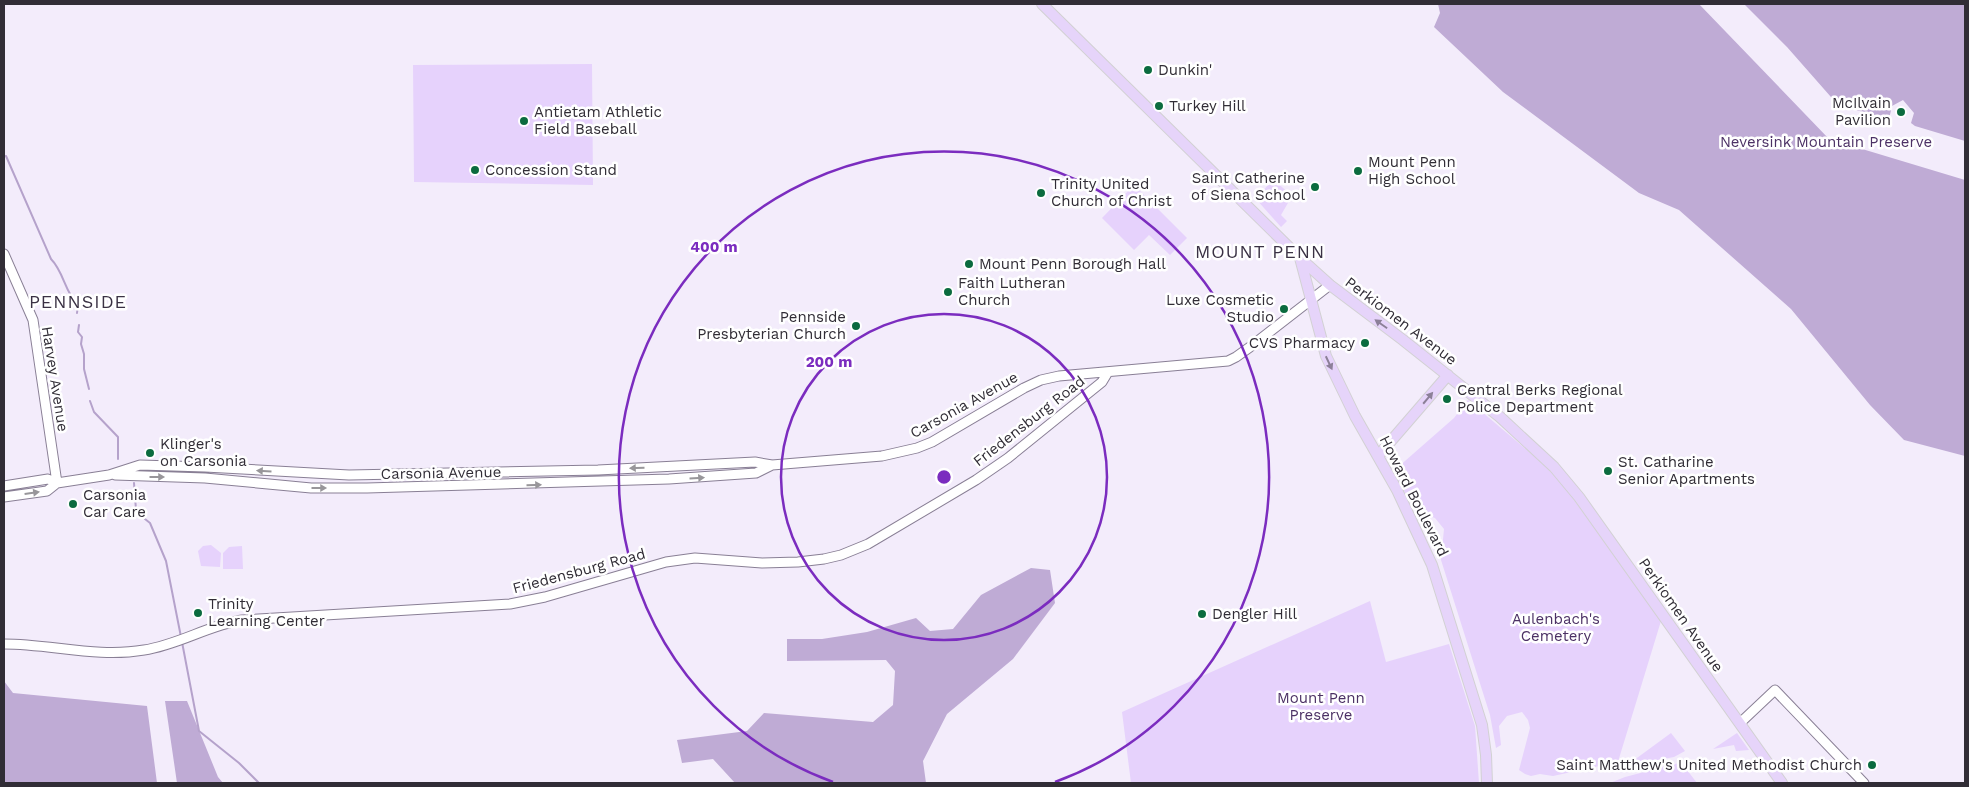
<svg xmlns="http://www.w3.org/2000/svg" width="1969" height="787" font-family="'Work Sans',sans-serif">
<rect width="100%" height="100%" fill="#f3ecfb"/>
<path fill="#e6d2fc" d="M 592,64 L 593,185 L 414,182 L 413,65 Z
M 1273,179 L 1292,196 L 1281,215 L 1287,221 L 1281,227 L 1256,199 Z
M 1134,185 L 1187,238 L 1170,255 L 1149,235 L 1134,250 L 1102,218 Z
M 1468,400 L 1548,468 L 1572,497 L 1661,621 L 1617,765 L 1604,765 L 1553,776 L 1540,774 L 1531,776 L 1525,774 L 1519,770 L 1530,728 L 1528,720 L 1522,712 L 1507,716 L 1499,726 L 1501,745 L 1496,748 L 1490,715 L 1441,560 L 1444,529 L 1435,518 L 1415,511 L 1395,474 L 1397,468 L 1454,418 Z
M 211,545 L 221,553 L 220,567 L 201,566 L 198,551 L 203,546 Z
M 242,546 L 243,569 L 223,569 L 223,553 L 229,547 Z
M 1370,601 L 1386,662 L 1449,644 L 1475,726 L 1479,783 L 1131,783 L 1122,712 Z
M 1671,733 L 1685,751 L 1674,757 L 1626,766 Z
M 1737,733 L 1749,750 L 1736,751 L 1734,745 L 1713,749 Z
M 1679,763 L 1684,766 L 1697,783 L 1610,783 L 1625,777 Z"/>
<path fill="#bfabd5" d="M 1438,4 L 1699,4 L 1829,139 L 1965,180 L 1965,456 L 1904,440 L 1870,405 L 1791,309 L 1679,210 L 1639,193 L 1503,92 L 1434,27 L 1440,13 Z
M 1744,4 L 1965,4 L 1965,141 L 1915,126 L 1911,123 L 1914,113 L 1903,100 L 1892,106 L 1889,119 L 1838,105 L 1787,47 Z
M 1031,568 L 1050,570 L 1055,603 L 1013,659 L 947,714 L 923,761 L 926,783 L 735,783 L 713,759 L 682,763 L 677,740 L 747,731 L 764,713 L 873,722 L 893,705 L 895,671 L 886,660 L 787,661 L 787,639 L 822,639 L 867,632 L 916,618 L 930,631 L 953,629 L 981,595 Z
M 4,681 L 13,693 L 147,706 L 157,783 L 4,783 Z
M 165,701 L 187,701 L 218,777 L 223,783 L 177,783 Z"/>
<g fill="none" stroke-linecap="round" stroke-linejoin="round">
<path stroke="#b5a2cb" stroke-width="2" d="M 6,156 L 51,259 C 64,272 65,293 78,305 L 77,313
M 79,325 L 78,332 L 82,337 L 81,344 L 84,354 L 84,369 L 89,389
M 90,401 L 94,412 L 118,437 L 118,459
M 134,483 L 136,510
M 145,519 L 150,523 L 166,561 L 181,637
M 182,642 L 199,731 L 239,763 L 259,783
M 274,783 L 285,783"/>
<g stroke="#897f95" stroke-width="11">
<path id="secondary" d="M 4,254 L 33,320 L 57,483
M 115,475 L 205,478 L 311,488 L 367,488 L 669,479 L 756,473 L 772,465
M 4,486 L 48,479 L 57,483 L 109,475 L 140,465 L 205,467 L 349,475 L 598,470 L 755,462 L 772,465 L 882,456 L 917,448 L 932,442 L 1024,388 L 1041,380 L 1059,376 L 1228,361 L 1236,357 L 1250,347 L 1330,285
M 4,497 L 47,491 L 57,483
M 4,644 C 51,644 97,658 144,650 C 178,645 209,625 242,620 L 510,604 L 545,597 L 666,562 L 695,558 L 762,563 L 798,562 L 824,559 L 841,555 L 868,544 L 976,480 L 1008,458 L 1102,382 L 1108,372
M 1740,723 L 1775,690 L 1864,783"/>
</g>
<g stroke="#d2d1d3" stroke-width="12">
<path id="primary" d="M 1042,4 L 1300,258 L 1330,285 L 1403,340 L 1500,417 L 1554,467 L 1579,497 L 1782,783
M 1300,258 L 1326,356 L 1355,416 L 1397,490 L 1432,565 L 1482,725 L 1486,755 L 1487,783
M 1378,456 L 1448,375"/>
</g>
<use href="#secondary" stroke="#fff" stroke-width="9"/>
<use href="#primary" stroke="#e6d4fa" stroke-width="10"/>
</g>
<defs><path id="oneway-solid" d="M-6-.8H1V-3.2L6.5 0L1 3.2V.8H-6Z" transform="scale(1.25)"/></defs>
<g fill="#8c8098">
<use href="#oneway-solid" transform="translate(1381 324) rotate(-145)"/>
<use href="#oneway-solid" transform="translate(1329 363) rotate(65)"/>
<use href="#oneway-solid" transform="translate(1428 398) rotate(-50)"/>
</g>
<g fill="#98969a">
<use href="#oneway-solid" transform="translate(637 468) rotate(178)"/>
<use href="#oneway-solid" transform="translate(264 471) rotate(-177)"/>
<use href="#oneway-solid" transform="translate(157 477)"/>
<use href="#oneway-solid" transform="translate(697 478) rotate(-4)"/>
<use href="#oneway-solid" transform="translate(534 485) rotate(-2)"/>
<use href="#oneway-solid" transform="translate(319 488)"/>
<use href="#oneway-solid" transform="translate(32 493) rotate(-8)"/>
</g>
<g fill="none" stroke="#7b2cbf" stroke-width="2.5">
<circle cx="944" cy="477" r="163"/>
<path d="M833 782A325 325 0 1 1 1055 782"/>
</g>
<g fill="#0b6b3f" stroke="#fff" stroke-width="2">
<circle cx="1148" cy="70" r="5"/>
<circle cx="1159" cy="106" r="5"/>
<circle cx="1901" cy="112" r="5"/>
<circle cx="524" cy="121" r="5"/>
<circle cx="475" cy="170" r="5"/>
<circle cx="1358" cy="171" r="5"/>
<circle cx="1315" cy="187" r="5"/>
<circle cx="1041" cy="193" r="5"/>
<circle cx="969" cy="264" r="5"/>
<circle cx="948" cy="292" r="5"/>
<circle cx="1284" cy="309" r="5"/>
<circle cx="856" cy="326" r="5"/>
<circle cx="1365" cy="343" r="5"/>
<circle cx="1447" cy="399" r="5"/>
<circle cx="150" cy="453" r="5"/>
<circle cx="1608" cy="471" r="5"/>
<circle cx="73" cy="504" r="5"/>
<circle cx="198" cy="613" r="5"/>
<circle cx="1202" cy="614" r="5"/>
<circle cx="1872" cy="765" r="5"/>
</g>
<g text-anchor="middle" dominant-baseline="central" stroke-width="5" stroke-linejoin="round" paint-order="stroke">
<g font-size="15" fill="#312d36" stroke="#fff" text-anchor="start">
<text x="1158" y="70">Dunkin'</text>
<text x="1891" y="103" text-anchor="end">McIlvain<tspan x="1891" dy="17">Pavilion</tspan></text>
<text x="1169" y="106">Turkey Hill</text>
<text x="534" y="112">Antietam Athletic<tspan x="534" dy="17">Field Baseball</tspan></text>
<text x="1368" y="162">Mount Penn<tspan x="1368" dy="17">High School</tspan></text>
<text x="485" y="170">Concession Stand</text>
<text x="1305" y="178" text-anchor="end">Saint Catherine<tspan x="1305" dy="17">of Siena School</tspan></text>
<text x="1051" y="184">Trinity United<tspan x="1051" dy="17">Church of Christ</tspan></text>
<text x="979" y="264">Mount Penn Borough Hall</text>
<text x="958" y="283">Faith Lutheran<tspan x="958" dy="17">Church</tspan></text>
<text x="1274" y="300" text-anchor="end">Luxe Cosmetic<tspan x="1274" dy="17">Studio</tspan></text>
<text x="846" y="317" text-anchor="end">Pennside<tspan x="846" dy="17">Presbyterian Church</tspan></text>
<text x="1355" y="343" text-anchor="end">CVS Pharmacy</text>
<text x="1457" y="390">Central Berks Regional<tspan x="1457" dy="17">Police Department</tspan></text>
<text x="160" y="444">Klinger's<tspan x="160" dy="17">on Carsonia</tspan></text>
<text x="1618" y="462">St. Catharine<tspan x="1618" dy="17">Senior Apartments</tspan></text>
<text x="83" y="495">Carsonia<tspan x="83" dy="17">Car Care</tspan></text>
<text x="208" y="604">Trinity<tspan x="208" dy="17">Learning Center</tspan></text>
<text x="1212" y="614">Dengler Hill</text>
<text x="1862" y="765" text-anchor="end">Saint Matthew's United Methodist Church</text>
</g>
<g font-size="15" fill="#4c3165" stroke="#fff">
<text x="1826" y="142">Neversink Mountain Preserve</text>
<text x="1556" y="619">Aulenbach's<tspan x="1556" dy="17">Cemetery</tspan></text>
<text x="1321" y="698">Mount Penn<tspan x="1321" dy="17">Preserve</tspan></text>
</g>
<g font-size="15" fill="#312d36" stroke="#fff">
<text transform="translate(1401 321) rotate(37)">Perkiomen Avenue</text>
<text transform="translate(55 379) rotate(81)">Harvey Avenue</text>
<text transform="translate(964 405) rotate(-29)">Carsonia Avenue</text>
<text transform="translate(1029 421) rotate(-38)">Friedensburg Road</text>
<text transform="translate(441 473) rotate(-1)">Carsonia Avenue</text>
<text transform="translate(1414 496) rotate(63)">Howard Boulevard</text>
<text transform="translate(579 571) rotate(-15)">Friedensburg Road</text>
<text transform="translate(1681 615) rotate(55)">Perkiomen Avenue</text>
</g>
<g font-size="18" letter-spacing="1" fill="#3a3144" stroke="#fff">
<text x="1260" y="251">MOUNT PENN</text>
<text x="78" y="301">PENNSIDE</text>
</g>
</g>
<circle cx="944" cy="477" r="8" fill="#7b2cbf" stroke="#fff" stroke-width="2.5"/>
<g font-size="15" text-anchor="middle" font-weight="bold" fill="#7b2cbf" stroke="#fff" stroke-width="5" stroke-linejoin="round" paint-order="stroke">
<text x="714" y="252">400 m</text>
<text x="829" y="367">200 m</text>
</g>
<rect width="1969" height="787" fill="none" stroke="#312d36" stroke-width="10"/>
</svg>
